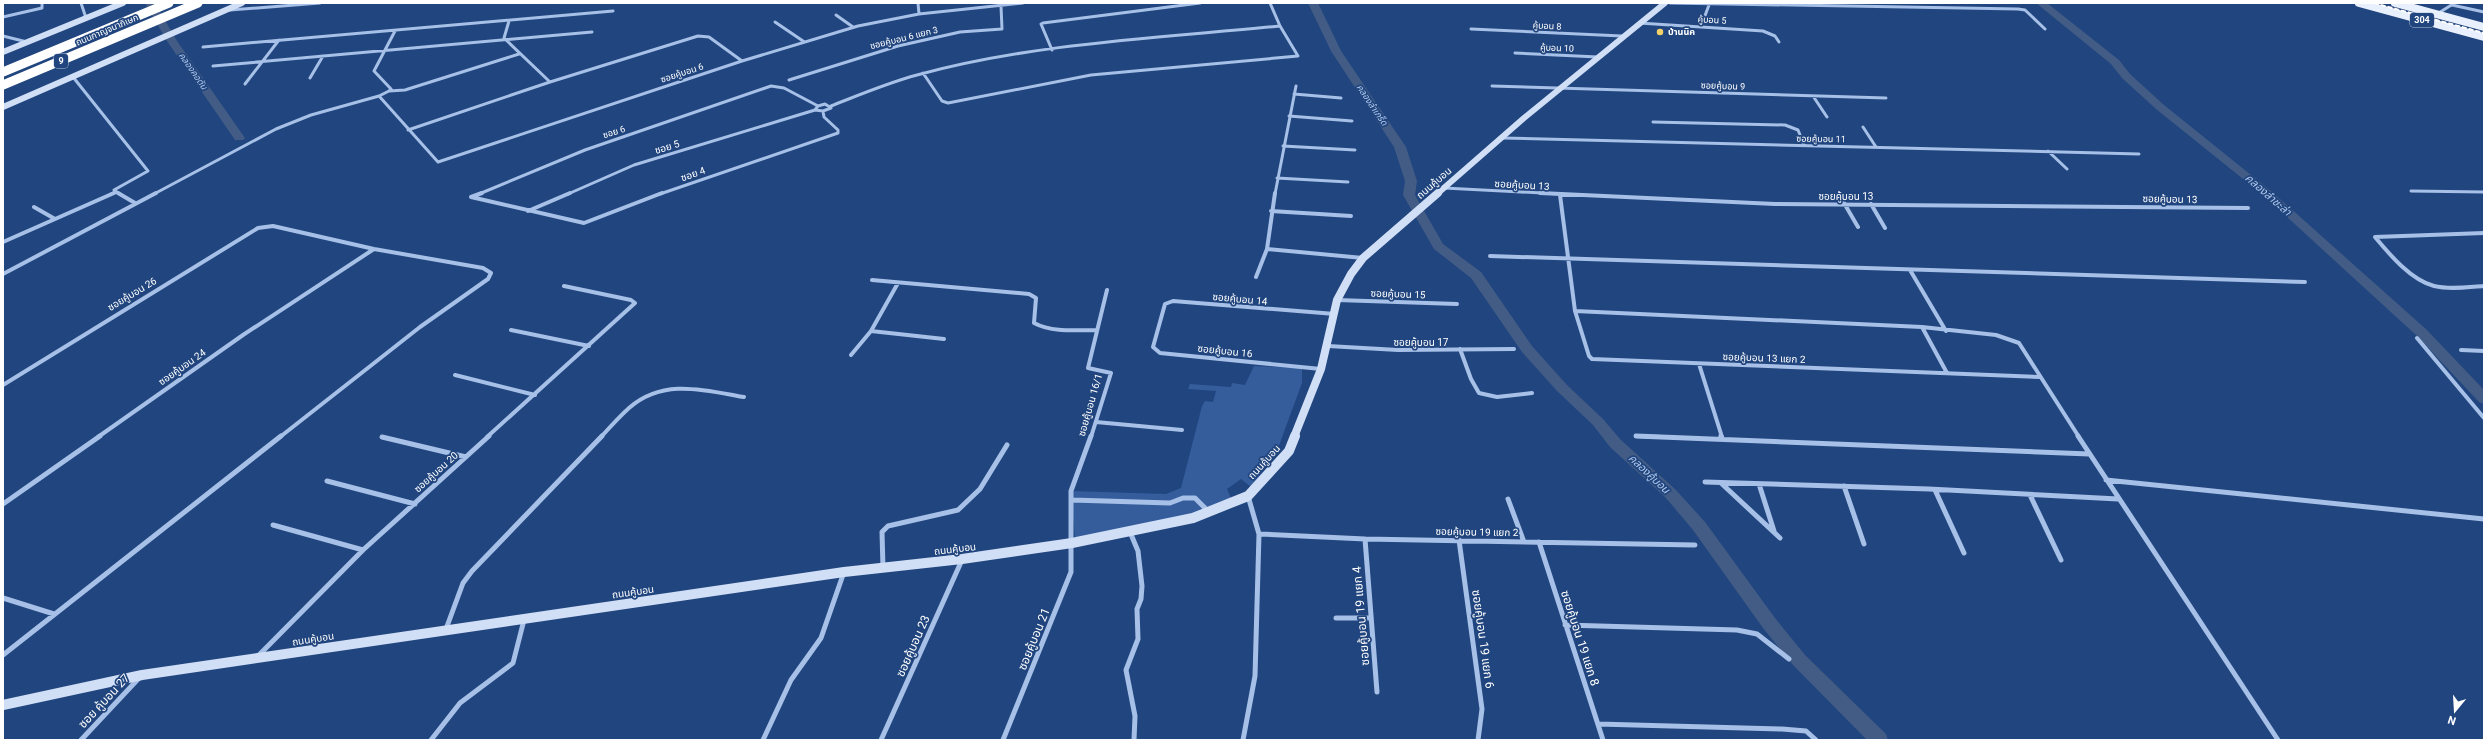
<svg xmlns="http://www.w3.org/2000/svg" width="2487" height="743" font-family="Roboto,'Noto Sans Thai',sans-serif">
<rect width="100%" height="100%" fill="#21457e"/>
<path fill="#355d9c" d="M 1254,366 L 1302,368 L 1302,383 L 1277,451 L 1251,487 L 1241,479 L 1227,489 L 1231,498 C 1186,522 1125,529 1075,539 L 1071,491 L 1166,494 L 1181,488 L 1202,406 L 1205,401 L 1213,402 L 1216,391 L 1188,389 L 1190,384 L 1231,387 L 1232,383 L 1245,385 Z"/>
<g fill="none" stroke-linecap="round" stroke-linejoin="round">
<path fill="#425c86" fill-rule="evenodd" d="M 145,3 L 155,3 L 177,41 L 245,138 L 243,140 L 235,140 L 167,41 Z
M 1308,3 L 1318,3 L 1341,51 L 1406,147 L 1417,181 L 1415,195 L 1443,244 L 1481,272 L 1532,346 L 1567,385 L 1603,419 L 1620,439 L 1676,490 L 1705,522 L 1775,618 L 1805,655 L 1886,734 L 1888,740 L 1867,740 L 1793,665 L 1763,628 L 1693,530 L 1666,498 L 1610,447 L 1593,425 L 1557,391 L 1522,352 L 1471,278 L 1434,249 L 1403,195 L 1405,181 L 1394,147 L 1331,51 Z
M 2036,3 L 2047,3 L 2119,60 L 2130,74 L 2164,105 L 2271,191 L 2427,330 L 2484,390 L 2484,404 L 2479,402 L 2417,336 L 2263,195 L 2156,109 L 2122,78 L 2111,64 Z"/>
<path stroke="#a6c0e7" stroke-width="3" d="M 81,3 L 86,18
M 918,3 L 919,14
M 1670,3 L 2018,9 L 2025,10 L 2045,29
M 2452,5 L 2484,12
M 230,10 L 320,3
M 2437,14 L 2453,4
M 836,15 L 853,27
M 3,17 L 42,8 L 42,3
M 509,21 L 504,38 L 550,82
M 1703,21 L 1709,5
M 775,22 L 803,41
M 1639,23 L 1763,31 L 1775,36 L 1779,42
M 1471,29 L 1622,36
M 3,36 L 27,42
M 203,47 L 613,11
M 1052,50 L 1041,24 L 1043,23 L 1200,3
M 1515,53 L 1598,57
M 213,66 L 592,32
M 923,73 L 942,101 L 948,103 L 1091,75 L 1298,56 L 1280,26 L 1270,3
M 73,77 L 148,171 L 114,190 L 120,194
M 310,78 L 323,56
M 789,80 L 898,46 L 960,32 L 1002,29 L 1001,6
M 245,84 L 279,40
M 1492,86 L 1886,98
M 389,91 L 391,89 L 374,71 L 395,31
M 1294,94 L 1341,98
M 379,96 L 438,162 L 742,61 L 858,26 L 919,14 L 1023,3
M 1813,96 L 1827,117
M 825,104 L 831,108 L 823,111 L 815,110 L 818,106 Z
M 831,106 C 859,95 887,83 917,75 C 1034,43 1159,38 1280,26
M 1289,116 L 1352,121
M 1653,122 L 1785,125 L 1798,130 L 1804,145
M 1863,127 L 1876,147
M 408,130 L 550,82 L 698,36 L 709,37 L 742,61
M 1502,138 L 2139,154
M 1283,146 L 1355,150
M 2048,151 L 2067,169
M 1277,178 L 1348,182
M 1444,188 L 1561,194
M 2411,191 L 2484,192
M 111,194 L 115,192
M 154,194 L 276,129 L 311,115 L 379,96 L 389,91 L 405,90 L 519,54
M 479,194 L 585,150 L 771,86 L 784,88 L 818,106
M 568,194 L 634,165 L 815,110
M 660,194 L 838,133 L 838,130 L 824,117 L 823,111
M 1275,194 L 1296,86"/>
<path stroke="#a6c0e7" stroke-width="4" d="M 118,193 L 135,203
M 1275,193 L 1267,249 L 1363,258
M 1540,193 L 1775,204 L 2248,208
M 1560,195 L 1575,311 L 1589,356 L 1592,359 L 2040,377
M 471,197 L 584,223 L 662,193
M 471,197 L 482,193
M 1844,203 L 1858,227
M 1871,204 L 1885,228
M 34,207 L 55,219
M 528,211 L 570,193
M 1271,211 L 1351,216
M 2484,233 L 2375,237 C 2390,255 2411,280 2434,286 C 2450,290 2468,287 2484,286
M 3,242 L 114,193
M 1490,256 L 2305,282
M 1910,270 L 1946,331
M 3,274 L 156,193
M 1256,277 L 1267,249
M 872,280 L 1029,294 L 1036,298 L 1034,323 C 1053,333 1076,330 1097,330
M 1337,300 L 1457,304
M 1575,311 L 1922,327 L 1996,335 L 2019,343 L 2079,437
M 1922,327 L 1947,373
M 511,330 L 589,346
M 871,331 L 944,339
M 2417,338 L 2484,418
M 1328,346 L 1398,350 L 1514,349
M 1460,349 L 1471,379 L 1479,393 L 1497,397 L 1532,393
M 2461,350 L 2484,351
M 851,355 L 871,331 L 898,283
M 1699,364 L 1722,437
M 1321,369 L 1160,353 L 1153,347 L 1165,304 L 1173,301 L 1335,314
M 455,375 L 535,395
M 3,385 L 258,228 L 273,226 L 374,249 L 483,268 L 491,273 L 488,279 L 420,327 L 280,437
M 1096,422 L 1182,430
M 1636,436 L 1661,437
M 98,437 L 243,335 L 374,249
M 487,437 L 635,303 L 631,300 L 564,286
M 601,437 C 610,427 619,417 629,408 C 663,378 704,390 744,397
M 1091,437 L 1111,373 L 1088,368 L 1107,290"/>
<path stroke="#a6c0e7" stroke-width="5" d="M 1636,436 L 2089,454
M 1721,436 L 1722,438
M 2078,436 L 2278,740
M 382,437 L 466,457
M 2106,480 L 2484,519
M 327,481 L 415,504
M 1705,482 L 1929,489 L 2118,499
M 1721,483 L 1780,538
M 1759,484 L 1774,531
M 1844,486 L 1864,544
M 1935,490 L 1964,553
M 2030,495 L 2061,560
M 1508,499 L 1524,542
M 1072,500 L 1170,503 L 1183,498 L 1195,498 L 1209,512
M 3,504 L 100,436
M 273,525 L 363,550
M 1130,532 L 1138,551 L 1142,586 L 1141,599 L 1137,609 L 1138,639 L 1126,670 L 1135,716 L 1134,740
M 1259,534 L 1365,539 L 1695,545
M 1365,539 L 1377,692
M 1459,540 L 1482,709 L 1478,740
M 1539,542 L 1603,740
M 883,568 L 882,532 L 888,526 L 958,510 L 980,489 L 1007,445
M 3,598 L 54,614
M 1336,618 L 1371,618
M 1565,625 L 1737,630 L 1757,634 L 1789,659
M 446,629 L 463,583 L 472,571 L 602,436
M 3,655 L 281,436
M 258,656 L 363,550 L 489,436
M 1598,724 L 1782,729 L 1806,731 L 1816,740
M 81,740 L 140,677
M 431,740 L 460,703 L 513,663 L 524,620
M 763,740 L 791,680 L 821,638 L 844,572
M 881,740 L 962,560
M 1003,740 L 1071,572 L 1071,491 L 1091,436
M 1243,740 L 1255,676 L 1259,534 L 1248,496"/>
<path stroke="#d0def6" stroke-width="6" d="M 3,52 L 123,3
M 3,107 L 242,3
M 1437,194 L 1524,118 L 1665,3"/>
<path stroke="#d0def6" stroke-width="8" d="M 1294,437 L 1321,369 L 1337,300 L 1351,274 L 1363,258 L 1438,193"/>
<path stroke="#d0def6" stroke-width="10" d="M 3,705 L 142,675 L 844,572 L 962,559 L 1072,543 L 1193,518 L 1248,496 L 1289,451 L 1295,436"/>
<path stroke="#e8effd" stroke-width="8" d="M 2359,3 L 2484,37
M 2395,3 L 2484,27"/>
<path stroke="#fff" stroke-width="9" d="M 3,72 L 169,3
M 3,85 L 198,3"/>
<path stroke="#fff" stroke-width="2" stroke-dasharray="5 2" stroke-linecap="butt" d="M 2374,3 L 2484,33"/>
</g>
<circle fill="#f3d368" stroke="#21457e" stroke-width="1.5" cx="1660" cy="32" r="4"/>
<g text-anchor="middle" dominant-baseline="central" stroke-width="3.5" stroke-linejoin="round" paint-order="stroke">
<g font-size="9" fill="#fff" stroke="#21457e">
<text transform="translate(1712 20) rotate(3)">คู้บอน 5</text>
<text transform="translate(1547 26) rotate(3)">คู้บอน 8</text>
<text transform="translate(107 30) rotate(-23)">ถนนกาญจนาภิเษก</text>
<text transform="translate(904 38) rotate(-14)">ซอยคู้บอน 6 แยก 3</text>
<text transform="translate(1557 48) rotate(2)">คู้บอน 10</text>
<text transform="translate(682 73) rotate(-18)">ซอยคู้บอน 6</text>
<text transform="translate(1723 86) rotate(2)">ซอยคู้บอน 9</text>
<text transform="translate(614 132) rotate(-18)">ซอย 6</text>
<text transform="translate(1821 139) rotate(1)">ซอยคู้บอน 11</text>
</g>
<g fill="#21457e" stroke="#bcc7d8" stroke-width="1">
<rect x="2410" y="13" width="24" height="14" rx="3"/>
<rect x="54" y="54" width="14" height="14" rx="3"/>
</g>
<g font-size="9" font-weight="bold" fill="#fff">
<text x="2422" y="20">304</text>
<text x="61" y="61">9</text>
</g>
<g font-size="9" font-weight="bold" fill="#fff" stroke="#21457e" text-anchor="start">
<text x="1668" y="32">บ้านนิค</text>
</g>
<g font-size="9" font-style="italic" fill="#b1caee" stroke="#21457e">
<text transform="translate(193 71) rotate(55)">คลองคอตัน</text>
<text transform="translate(1372 105) rotate(56)">คลองลำเกร็ด</text>
</g>
<g font-size="10" fill="#fff" stroke="#21457e">
<text transform="translate(667 147) rotate(-17)">ซอย 5</text>
<text transform="translate(693 174) rotate(-20)">ซอย 4</text>
<text transform="translate(1434 183) rotate(-41)">ถนนคู้บอน</text>
<text transform="translate(1522 185) rotate(3)">ซอยคู้บอน 13</text>
<text x="1846" y="196">ซอยคู้บอน 13</text>
<text transform="translate(2170 199) rotate(1)">ซอยคู้บอน 13</text>
<text transform="translate(132 294) rotate(-31)">ซอยคู้บอน 26</text>
<text transform="translate(1398 294) rotate(2)">ซอยคู้บอน 15</text>
<text transform="translate(1240 299) rotate(5)">ซอยคู้บอน 14</text>
<text x="1421" y="342">ซอยคู้บอน 17</text>
<text transform="translate(1225 351) rotate(6)">ซอยคู้บอน 16</text>
<text transform="translate(1764 358) rotate(2)">ซอยคู้บอน 13 แยก 2</text>
<text transform="translate(182 367) rotate(-35)">ซอยคู้บอน 24</text>
<text transform="translate(1090 405) rotate(-74)">ซอยคู้บอน 16/1</text>
<text transform="translate(1264 462) rotate(-48)">ถนนคู้บอน</text>
<text transform="translate(436 472) rotate(-42)">ซอยคู้บอน 20</text>
<text transform="translate(1477 532) rotate(1)">ซอยคู้บอน 19 แยก 2</text>
<text transform="translate(955 549) rotate(-7)">ถนนคู้บอน</text>
<text transform="translate(633 592) rotate(-8)">ถนนคู้บอน</text>
<text transform="translate(313 639) rotate(-9)">ถนนคู้บอน</text>
</g>
<g font-size="11" font-style="italic" fill="#b1caee" stroke="#21457e">
<text transform="translate(2268 195) rotate(41)">คลองลำชะล่า</text>
<text transform="translate(1649 474) rotate(43)">คลองคู้บอน</text>
</g>
<g font-size="12" fill="#fff" stroke="#21457e">
<text transform="translate(1361 616) rotate(-95)">ซอยคู้บอน 19 แยก 4</text>
<text transform="translate(1580 638) rotate(72)">ซอยคู้บอน 19 แยก 8</text>
<text transform="translate(1034 639) rotate(-68)">ซอยคู้บอน 21</text>
<text transform="translate(1483 639) rotate(82)">ซอยคู้บอน 19 แยก 6</text>
<text transform="translate(913 646) rotate(-66)">ซอยคู้บอน 23</text>
<text transform="translate(104 701) rotate(-47)">ซอย คู้บอน 27</text>
</g>
</g>
<rect width="2487" height="743" fill="none" stroke="#ffffff" stroke-width="8"/>
<g transform="translate(2455 711) rotate(198)" stroke="#21457e" stroke-width="3" paint-order="stroke">
<path d="M0-3L7 15L0 10L-7 15Z" fill="#ffffff"/>
<text y="-6" font-size="11" font-weight="bold" text-anchor="middle" fill="#ffffff">N</text>
</g>
</svg>
